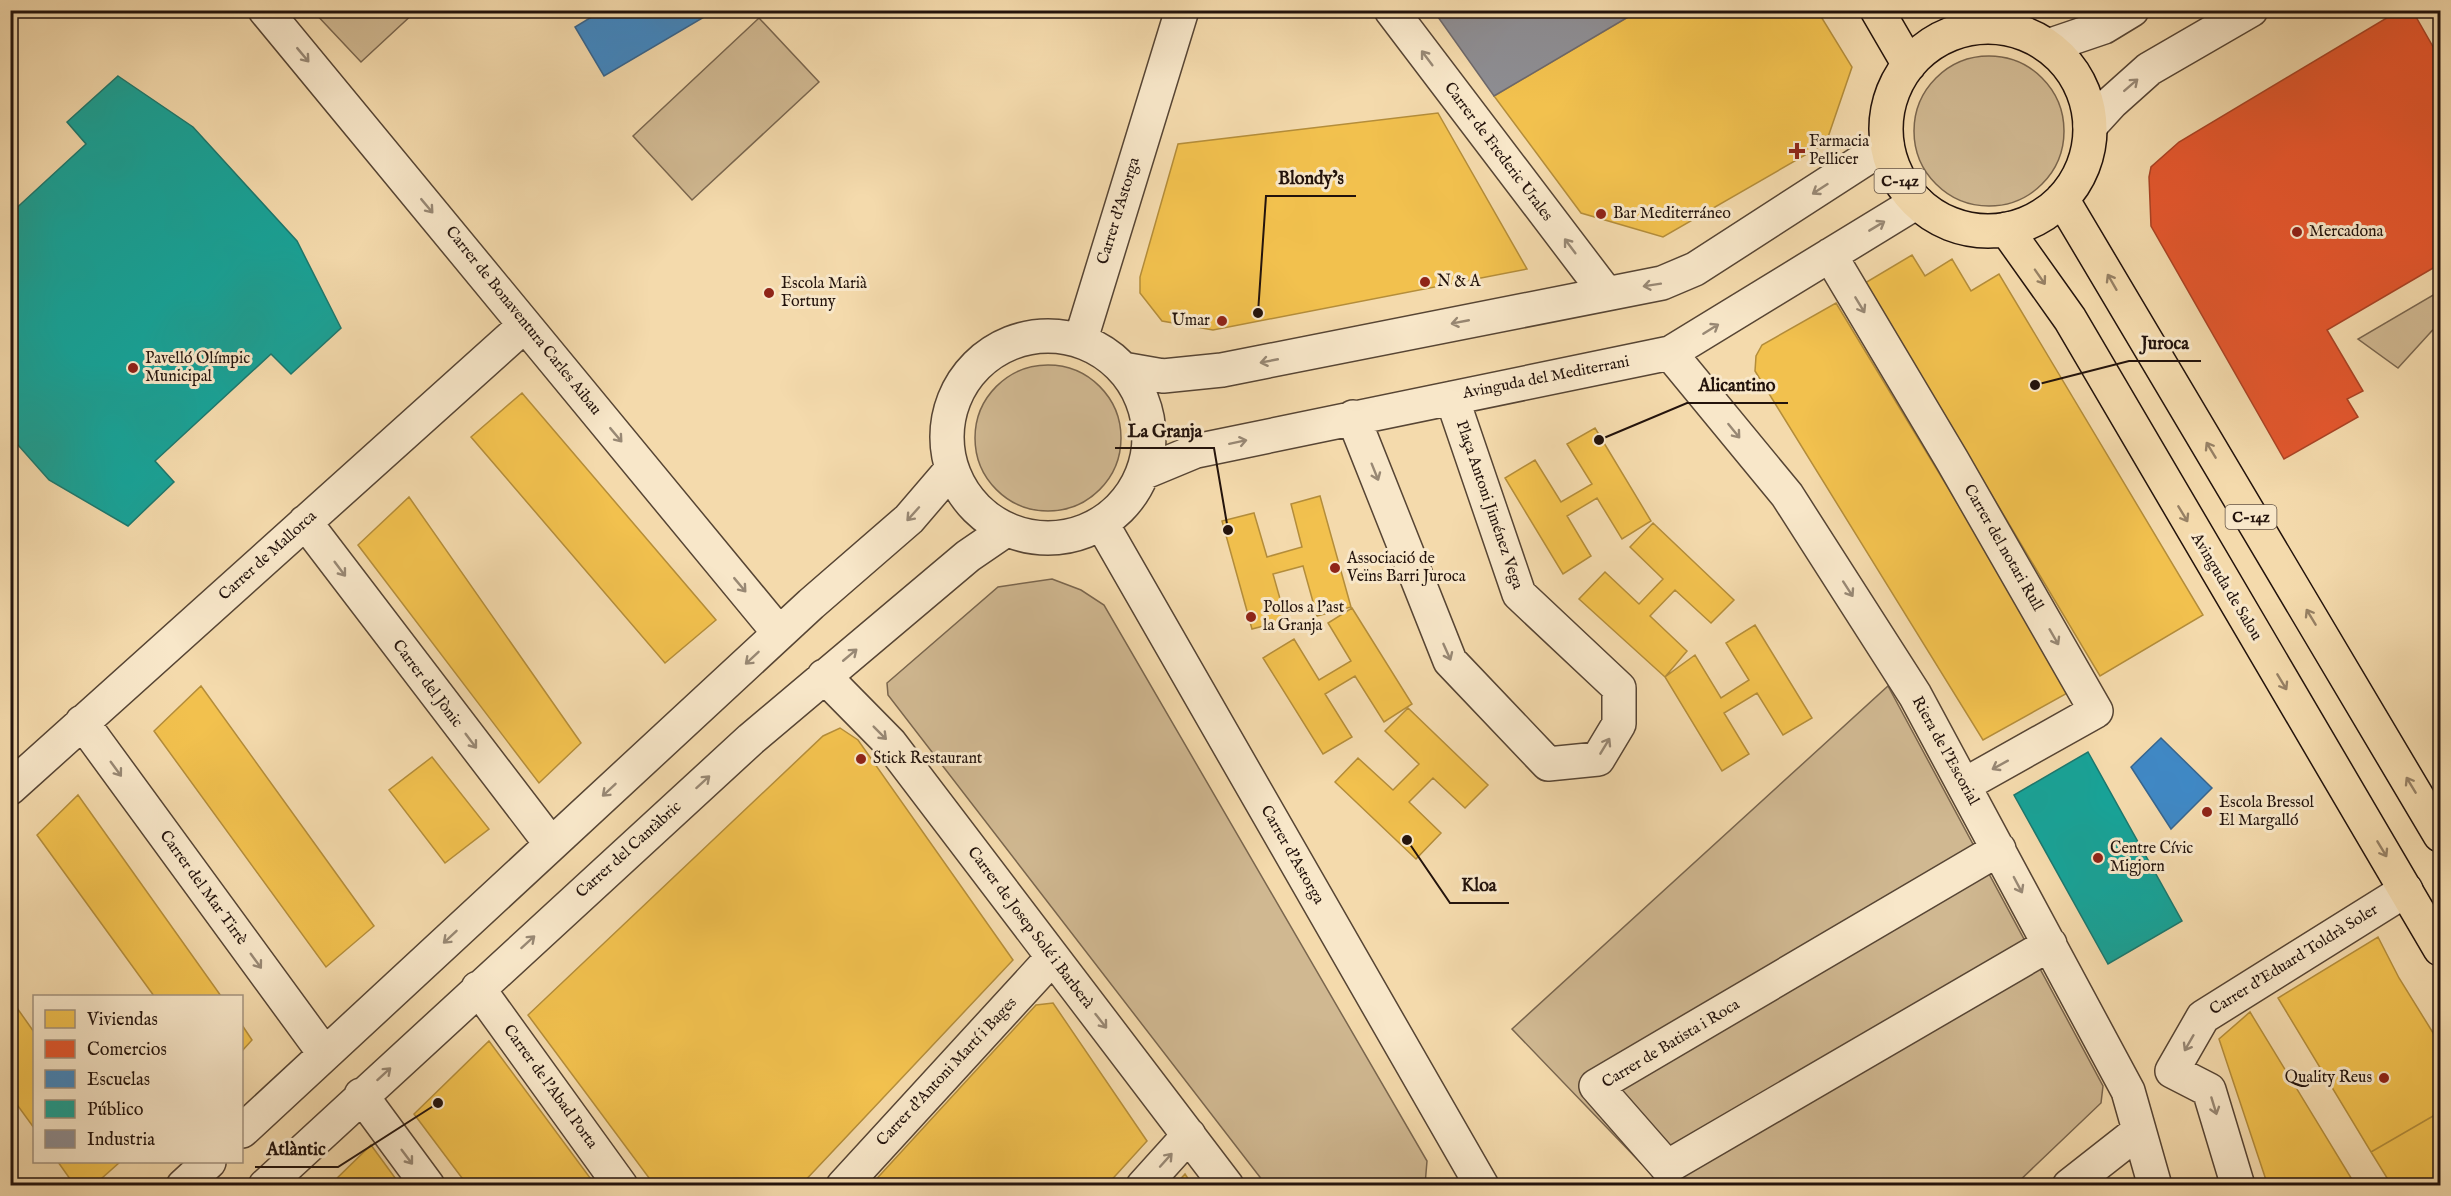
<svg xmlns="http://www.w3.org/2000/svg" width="2451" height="1196" font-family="'IM FELL English',serif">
<rect width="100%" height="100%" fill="#f4daac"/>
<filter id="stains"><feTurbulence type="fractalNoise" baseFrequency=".00333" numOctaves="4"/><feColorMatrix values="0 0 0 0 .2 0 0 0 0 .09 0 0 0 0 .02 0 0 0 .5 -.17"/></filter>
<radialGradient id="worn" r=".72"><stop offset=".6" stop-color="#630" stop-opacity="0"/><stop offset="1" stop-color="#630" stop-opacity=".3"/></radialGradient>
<path fill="#d0b891" stroke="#7a664e" stroke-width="1.5" d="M 313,11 L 416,11 L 361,62 Z
M 759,18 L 819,82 L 692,200 L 633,136 Z
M1914 131a75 75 0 1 1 150 0a75 75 0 1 1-150 0Z
M 2440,291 L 2440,322 L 2398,368 L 2358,339 Z
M975 438a73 73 0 1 1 146 0a73 73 0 1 1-146 0Z
M 1052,579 L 1081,590 L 1104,605 L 1427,1161 L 1425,1185 L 1266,1185 L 888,695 L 887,683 L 998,587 Z
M 1888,686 L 2103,1086 L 2101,1103 L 2015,1185 L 1662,1185 L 1512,1029 Z"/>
<path fill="#f2c14e" stroke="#b48d3a" stroke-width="1.5" d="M 1640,10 L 1817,10 L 1852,67 L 1826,143 L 1663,237 L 1581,213 L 1494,96 Z
M 1438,113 L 1527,269 L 1213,330 L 1162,321 L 1140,293 L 1140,277 L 1178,144 Z
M 1912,255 L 1925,276 L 1952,259 L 1971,291 L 1999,274 L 2203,615 L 2100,676 L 1865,283 Z
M 1836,303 L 2071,691 L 1983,740 L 1755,371 L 1756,356 L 1762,345 Z
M 522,393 L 716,620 L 665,663 L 471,437 Z
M 1595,428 L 1651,521 L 1622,539 L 1597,498 L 1567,516 L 1591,556 L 1563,574 L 1505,478 L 1535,460 L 1561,502 L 1592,484 L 1567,444 Z
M 1320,496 L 1351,607 L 1317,616 L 1303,566 L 1273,574 L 1286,620 L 1252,629 L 1222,521 L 1254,513 L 1267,557 L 1302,547 L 1291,504 Z
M 409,497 L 581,743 L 539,783 L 358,545 Z
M 1653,523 L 1734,600 L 1711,623 L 1675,590 L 1650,616 L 1687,651 L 1665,677 L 1579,599 L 1605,572 L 1639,604 L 1663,579 L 1630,547 Z
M 1352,608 L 1412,704 L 1384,722 L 1355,676 L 1325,694 L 1352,737 L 1323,754 L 1263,658 L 1294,639 L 1319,680 L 1351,661 L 1328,623 Z
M 1755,625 L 1812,718 L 1783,735 L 1757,693 L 1724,713 L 1749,754 L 1722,771 L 1665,677 L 1695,655 L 1721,698 L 1749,680 L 1726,643 Z
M 201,686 L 374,926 L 326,967 L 154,731 Z
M 1408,708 L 1488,785 L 1465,808 L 1433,778 L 1409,802 L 1441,833 L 1416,859 L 1335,782 L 1358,758 L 1393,790 L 1419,764 L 1385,731 Z
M 840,728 L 858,740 L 1013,960 L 800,1186 L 655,1186 L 528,1015 L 823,736 Z
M 432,757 L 489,829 L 445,863 L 389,790 Z
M 78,795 L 221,996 L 154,996 L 37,835 Z
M 2378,937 L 2399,978 L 2440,1044 L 2440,1112 L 2371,1152 L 2278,998 Z
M 10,998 L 34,1032 L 34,1128 L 10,1095 Z
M 1053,1003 L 1147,1141 L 1106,1186 L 870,1186 L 1036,1005 Z
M 2250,1012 L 2356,1186 L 2268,1186 L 2219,1039 Z
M 242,1025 L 252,1040 L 242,1051 Z
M 489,1041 L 596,1186 L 468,1186 L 414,1114 Z
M 2440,1112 L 2440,1186 L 2392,1186 L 2371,1152 Z
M 371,1145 L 401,1186 L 329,1186 Z
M 58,1162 L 120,1162 L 93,1186 L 75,1186 Z
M 1185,1174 L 1193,1186 L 1174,1186 Z"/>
<path fill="#e4572e" stroke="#aa4324" stroke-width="1.5" d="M 2400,10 L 2412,10 L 2440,59 L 2440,264 L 2327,330 L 2363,391 L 2347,399 L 2358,417 L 2284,459 L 2151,226 L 2149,177 L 2151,167 L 2179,142 Z"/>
<path fill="#3f88c5" stroke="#37658e" stroke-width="1.5" d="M 603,10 L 716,10 L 604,76 L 575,27 Z
M 2161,738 L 2212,788 L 2171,829 L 2131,767 Z"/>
<path fill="#17a398" stroke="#1b786e" stroke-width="1.5" d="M 118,76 L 193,127 L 297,241 L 341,328 L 291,374 L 271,354 L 155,461 L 174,482 L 128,526 L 49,480 L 10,436 L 10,214 L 86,144 L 67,122 Z
M 2088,752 L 2182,921 L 2108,964 L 2014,795 Z"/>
<path fill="#8d8d92" stroke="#6d686a" stroke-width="1.5" d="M 1433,10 L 1640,10 L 1494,96 Z"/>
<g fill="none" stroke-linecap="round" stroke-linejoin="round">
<g stroke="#574534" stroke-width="36">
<path id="minor" d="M 265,10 L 779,633
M 1391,10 L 1606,293
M 2048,46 L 2104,27 L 2132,10
M 2090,126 L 2111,103 L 2149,69 L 2251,10
M 1830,255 L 1952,460 L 2096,711 L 1964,785
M947 437a101 101 0 1 1 202 0a101 101 0 1 1-202 0Z
M 1081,339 L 1182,10
M 1670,353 L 1787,495 L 1915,695 L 2128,1091 L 2155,1186
M 1123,369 L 1163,376 L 1222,370 L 1662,283 L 1695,269 L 1887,145
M 1353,417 L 1450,661 L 1548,764 L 1598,759 L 1619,724 L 1619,688 L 1519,594 L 1452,398
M 1143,473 L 1196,451 L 1670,353 L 1917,202
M 305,522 L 551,844
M 1102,524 L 1482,1186
M 824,676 L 890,743 L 1227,1186
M 82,722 L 324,1053
M 10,788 L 525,325
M 1999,849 L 1596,1086 L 1667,1167 L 2050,944
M 478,988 L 621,1186
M 2172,1071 L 2203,1017 L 2406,890
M 2172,1071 L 2209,1090 L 2238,1186
M 361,1095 L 428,1186
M 242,1131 L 811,604 L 909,519 L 951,470
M 183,1186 L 209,1162
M 265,1186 L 751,739 L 968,556 L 1006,530
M 843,1186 L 1052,958
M 1143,1186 L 1189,1135
M 2069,1186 L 2139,1131"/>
</g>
<g stroke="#23130c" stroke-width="36">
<path id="major" d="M 1877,10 L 1909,65
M1886 129a102 102 0 1 1 204 0a102 102 0 1 1-204 0Z
M 2062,199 L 2440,835
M 2006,229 L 2070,319 L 2440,949"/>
</g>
<use href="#minor" stroke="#f8e7c9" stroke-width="33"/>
<use href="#major" stroke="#f4daac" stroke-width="33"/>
</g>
<defs><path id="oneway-shaft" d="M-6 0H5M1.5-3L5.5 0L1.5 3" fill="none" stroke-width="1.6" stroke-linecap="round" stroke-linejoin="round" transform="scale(1.5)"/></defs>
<g stroke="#988874">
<use href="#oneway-shaft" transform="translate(303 55) rotate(50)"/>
<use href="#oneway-shaft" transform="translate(1427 58) rotate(-127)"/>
<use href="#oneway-shaft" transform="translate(2131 85) rotate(-41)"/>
<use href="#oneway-shaft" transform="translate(1820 189) rotate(147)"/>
<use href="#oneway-shaft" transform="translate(427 206) rotate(50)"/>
<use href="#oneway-shaft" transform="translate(1877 226) rotate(-31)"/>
<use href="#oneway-shaft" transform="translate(1570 246) rotate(-127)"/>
<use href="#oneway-shaft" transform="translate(1652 285) rotate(171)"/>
<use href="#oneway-shaft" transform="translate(1860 305) rotate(59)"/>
<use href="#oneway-shaft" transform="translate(1460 322) rotate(169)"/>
<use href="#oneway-shaft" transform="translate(1711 329) rotate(-32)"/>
<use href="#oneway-shaft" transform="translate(1269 361) rotate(169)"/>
<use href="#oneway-shaft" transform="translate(1734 431) rotate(51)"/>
<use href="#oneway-shaft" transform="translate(616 435) rotate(50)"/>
<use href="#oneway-shaft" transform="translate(1238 442) rotate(-12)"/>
<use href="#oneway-shaft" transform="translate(1375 472) rotate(68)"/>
<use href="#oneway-shaft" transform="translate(913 514) rotate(132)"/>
<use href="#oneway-shaft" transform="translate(340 569) rotate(53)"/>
<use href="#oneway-shaft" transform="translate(740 585) rotate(50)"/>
<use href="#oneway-shaft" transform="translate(1848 589) rotate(57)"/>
<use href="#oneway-shaft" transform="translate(2054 637) rotate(60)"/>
<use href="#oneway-shaft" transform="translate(1447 652) rotate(66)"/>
<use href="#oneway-shaft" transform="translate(850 655) rotate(-40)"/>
<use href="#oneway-shaft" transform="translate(752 658) rotate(137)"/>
<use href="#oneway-shaft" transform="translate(880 733) rotate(45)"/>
<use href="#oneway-shaft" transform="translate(471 741) rotate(53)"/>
<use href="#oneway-shaft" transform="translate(1605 746) rotate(-59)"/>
<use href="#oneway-shaft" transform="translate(2000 765) rotate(151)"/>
<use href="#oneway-shaft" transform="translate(116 769) rotate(54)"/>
<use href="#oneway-shaft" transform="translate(703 782) rotate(-42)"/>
<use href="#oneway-shaft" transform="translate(609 790) rotate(137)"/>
<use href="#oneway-shaft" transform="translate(2018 885) rotate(62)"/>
<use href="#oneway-shaft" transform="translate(450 937) rotate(137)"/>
<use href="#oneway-shaft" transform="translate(528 942) rotate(-42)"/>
<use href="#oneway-shaft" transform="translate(256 961) rotate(54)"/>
<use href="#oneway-shaft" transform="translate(1101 1021) rotate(52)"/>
<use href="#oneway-shaft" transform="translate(2189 1043) rotate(120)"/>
<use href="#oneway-shaft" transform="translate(384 1074) rotate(-42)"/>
<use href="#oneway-shaft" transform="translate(2214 1106) rotate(73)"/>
<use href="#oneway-shaft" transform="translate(407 1157) rotate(53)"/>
<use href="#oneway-shaft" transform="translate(1166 1160) rotate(-48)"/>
</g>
<g stroke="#968064">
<use href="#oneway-shaft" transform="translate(2040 277) rotate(55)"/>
<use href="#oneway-shaft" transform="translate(2112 282) rotate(-120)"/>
<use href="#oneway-shaft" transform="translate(2211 450) rotate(-121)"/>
<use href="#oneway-shaft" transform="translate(2183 514) rotate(59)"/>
<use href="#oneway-shaft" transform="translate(2311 617) rotate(-121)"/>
<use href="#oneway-shaft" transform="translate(2282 682) rotate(59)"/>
<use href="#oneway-shaft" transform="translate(2411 785) rotate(-121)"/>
<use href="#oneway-shaft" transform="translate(2382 849) rotate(59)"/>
</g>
<g fill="#8f2418" stroke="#f8e7c9" stroke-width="2">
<path d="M1794 142h6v6h6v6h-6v6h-6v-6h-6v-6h6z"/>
<circle cx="1601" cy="214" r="6"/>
<circle cx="2297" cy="232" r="6"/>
<circle cx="1425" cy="282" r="6"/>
<circle cx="769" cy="293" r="6"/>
<circle cx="1222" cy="321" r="6"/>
<circle cx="133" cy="368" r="6"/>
<circle cx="1335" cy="568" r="6"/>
<circle cx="1251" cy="617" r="6"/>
<circle cx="861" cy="759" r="6"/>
<circle cx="2207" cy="812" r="6"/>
<circle cx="2098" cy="858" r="6"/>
<circle cx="2384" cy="1078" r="6"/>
</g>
<g text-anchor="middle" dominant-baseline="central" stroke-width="6" stroke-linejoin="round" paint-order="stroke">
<g fill="#f8e7c9" stroke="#635345" stroke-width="1.5">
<rect x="1874.5" y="169" width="51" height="24" rx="4.5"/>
<rect x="2225.5" y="505" width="51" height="24" rx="4.5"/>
</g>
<g font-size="15" font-weight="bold" fill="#23130c">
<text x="1900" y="181">C-14z</text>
<text x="2251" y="517">C-14z</text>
</g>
<g font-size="16" fill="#23130c" stroke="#f8e7c9" text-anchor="start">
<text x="1809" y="142">Farmacia<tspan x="1809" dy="18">Pellicer</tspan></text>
<text x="1613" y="214">Bar Mediterráneo</text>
<text x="2309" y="232">Mercadona</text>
<text x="1437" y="282">N &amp; A</text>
<text x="781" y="284">Escola Marià<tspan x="781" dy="18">Fortuny</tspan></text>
<text x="1210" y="321" text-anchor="end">Umar</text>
<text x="145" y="359">Pavelló Olímpic<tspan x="145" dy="18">Municipal</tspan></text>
<text x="1347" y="559">Associació de<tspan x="1347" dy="18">Veïns Barri Juroca</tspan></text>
<text x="1263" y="608">Pollos a l’ast<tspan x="1263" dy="18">la Granja</tspan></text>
<text x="873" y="759">Stick Restaurant</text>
<text x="2219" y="803">Escola Bressol<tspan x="2219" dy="18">El Margalló</tspan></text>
<text x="2110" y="849">Centre Cívic<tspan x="2110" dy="18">Migjorn</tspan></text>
<text x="2372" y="1078" text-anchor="end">Quality Reus</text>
</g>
<g font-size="16" fill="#23130c" stroke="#f8e7c9">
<text transform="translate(1498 152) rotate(53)">Carrer de Frederic Urales</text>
<text transform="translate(1119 211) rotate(-73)">Carrer d'Astorga</text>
<text transform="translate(523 321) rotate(51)">Carrer de Bonaventura Carles Aibau</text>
<text transform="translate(1546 378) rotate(-11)">Avinguda del Mediterrani</text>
<text transform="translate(1489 505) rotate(71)">Plaça Antoni Jiménez Vega</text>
<text transform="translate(2003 548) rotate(60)">Carrer del notari Rull</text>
<text transform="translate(268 556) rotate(-42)">Carrer de Mallorca</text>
<text transform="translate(2226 587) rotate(59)">Avinguda de Salou</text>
<text transform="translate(427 684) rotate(53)">Carrer del Jònic</text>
<text transform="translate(1945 751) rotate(61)">Riera de l'Escorial</text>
<text transform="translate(629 850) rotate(-42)">Carrer del Cantàbric</text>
<text transform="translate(1292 855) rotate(60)">Carrer d'Astorga</text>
<text transform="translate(203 888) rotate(54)">Carrer del Mar Tirrè</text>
<text transform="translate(1030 928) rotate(53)">Carrer de Josep Solé i Barberà</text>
<text transform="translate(2294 960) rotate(-32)">Carrer d'Eduard Toldrà Soler</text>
<text transform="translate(1671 1044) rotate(-31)">Carrer de Batista i Roca</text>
<text transform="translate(947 1072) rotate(-47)">Carrer d'Antoni Martí i Bages</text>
<text transform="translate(550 1087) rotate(54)">Carrer de l'Abad Porta</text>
</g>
</g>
<path fill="none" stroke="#23130c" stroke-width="2" d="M1258 313L1266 196H1356M2035 385L2129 361H2201M1599 440L1687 403H1788M1228 530L1214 448H1115M1407 840L1450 903H1509M438 1103L338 1167H255"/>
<g fill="#23130c" stroke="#f8e7c9" stroke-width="2">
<circle cx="1258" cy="313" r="6"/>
<circle cx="2035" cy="385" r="6"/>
<circle cx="1599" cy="440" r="6"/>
<circle cx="1228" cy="530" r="6"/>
<circle cx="1407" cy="840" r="6"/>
<circle cx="438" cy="1103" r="6"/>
</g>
<g font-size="18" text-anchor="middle" font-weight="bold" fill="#23130c" stroke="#f8e7c9" stroke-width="6" stroke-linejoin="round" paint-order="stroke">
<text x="1311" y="184">Blondy’s</text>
<text x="2165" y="349">Juroca</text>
<text x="1737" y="391">Alicantino</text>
<text x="1165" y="437">La Granja</text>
<text x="1479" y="891">Kloa</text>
<text x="296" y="1155">Atlàntic</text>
</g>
<rect width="2451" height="1196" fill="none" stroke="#f4daac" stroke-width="36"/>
<rect x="12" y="12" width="2427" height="1172" fill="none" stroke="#23130c" stroke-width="3"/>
<rect x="18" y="18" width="2415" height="1160" fill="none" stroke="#23130c" stroke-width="1.5"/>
<rect x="33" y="995" width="210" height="168" fill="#f8e7c9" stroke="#a3927d" stroke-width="1.5"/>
<rect x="45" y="1010" width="30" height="18" fill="#f2c14e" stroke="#a3927d" stroke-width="1.5"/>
<text x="87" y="1025" font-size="18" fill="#23130c">Viviendas</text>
<rect x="45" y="1040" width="30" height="18" fill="#e4572e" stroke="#a3927d" stroke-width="1.5"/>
<text x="87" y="1055" font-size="18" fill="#23130c">Comercios</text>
<rect x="45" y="1070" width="30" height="18" fill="#3f88c5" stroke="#a3927d" stroke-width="1.5"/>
<text x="87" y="1085" font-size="18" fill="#23130c">Escuelas</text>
<rect x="45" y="1100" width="30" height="18" fill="#17a398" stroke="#a3927d" stroke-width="1.5"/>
<text x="87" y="1115" font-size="18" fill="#23130c">Público</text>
<rect x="45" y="1130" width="30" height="18" fill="#8d8d92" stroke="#a3927d" stroke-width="1.5"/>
<text x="87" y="1145" font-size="18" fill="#23130c">Industria</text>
<rect width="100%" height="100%" filter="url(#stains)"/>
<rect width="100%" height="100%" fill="url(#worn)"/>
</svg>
